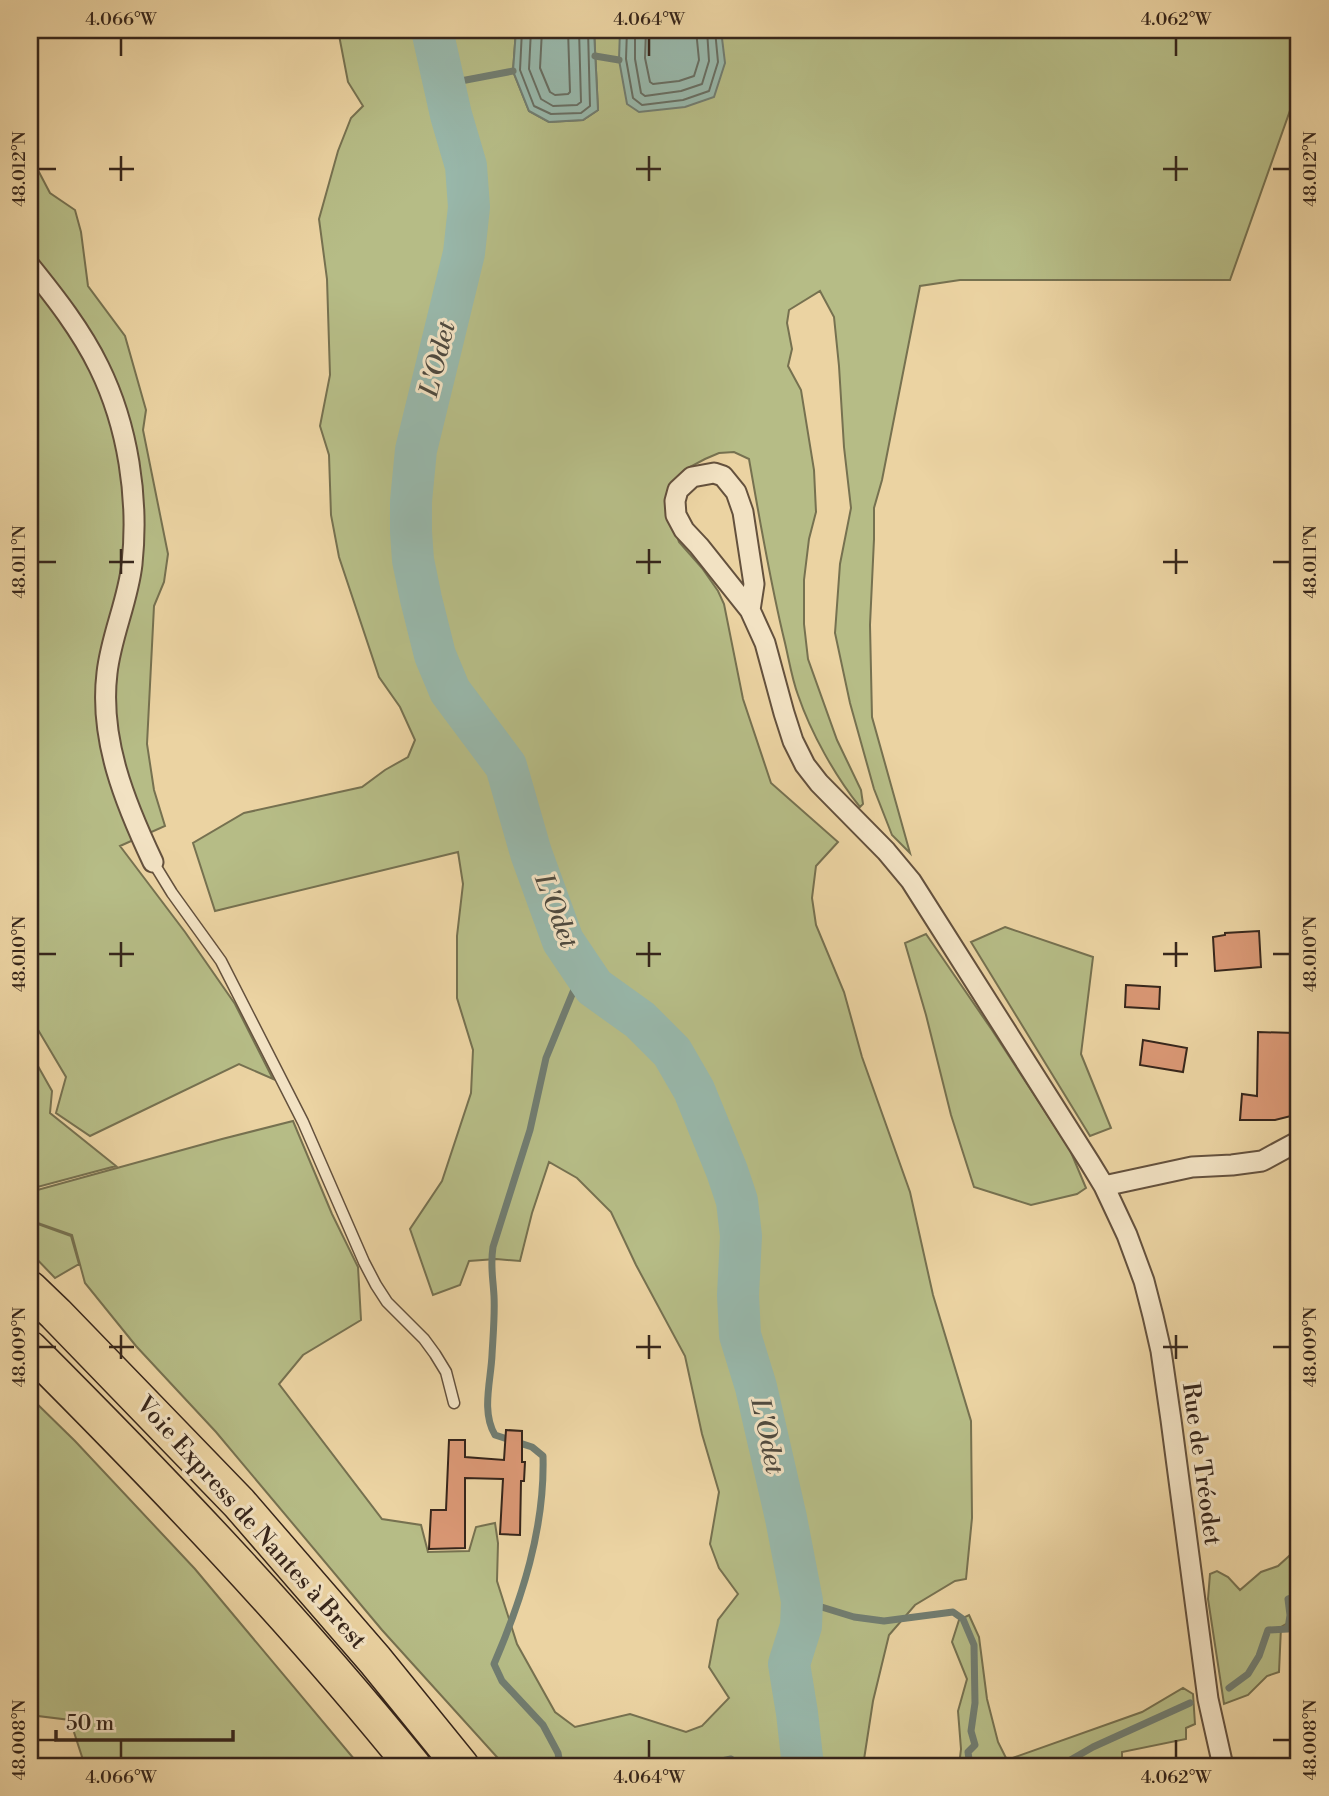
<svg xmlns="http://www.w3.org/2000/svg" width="1329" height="1796" font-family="'Libre Bodoni',serif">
<rect width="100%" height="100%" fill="#ebd3a2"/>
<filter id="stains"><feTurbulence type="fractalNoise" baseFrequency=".00286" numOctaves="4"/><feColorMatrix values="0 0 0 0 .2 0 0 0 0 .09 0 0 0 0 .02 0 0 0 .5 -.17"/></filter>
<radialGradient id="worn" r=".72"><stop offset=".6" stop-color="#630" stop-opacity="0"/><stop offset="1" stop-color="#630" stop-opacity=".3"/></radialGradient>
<path fill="#b6bc86" stroke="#767150" stroke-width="2" d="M 338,30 L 516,30 L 513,71 L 529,111 L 549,122 L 583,120 L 598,110 L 594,30 L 1299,30 L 1299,85 L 1230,280 L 960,280 L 920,286 L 882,480 L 874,508 L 874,539 L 870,625 L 872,717 L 910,853 L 892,835 L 874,789 L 850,703 L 835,633 L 840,564 L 851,508 L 844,447 L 839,366 L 834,317 L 820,291 L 789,310 L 787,323 L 792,349 L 788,366 L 801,390 L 814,470 L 816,512 L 809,539 L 804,580 L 804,624 L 808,659 L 837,740 L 861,790 L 863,804 L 860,807 C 835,776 811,733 798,695 C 792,679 789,660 785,643 C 770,582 760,521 749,459 L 734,452 L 719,453 L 705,459 L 686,469 L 675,479 L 669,493 L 674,527 L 679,542 L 702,568 L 718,591 L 724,604 L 743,699 L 771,783 L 838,842 L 816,866 L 812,898 L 816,925 L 844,992 L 862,1057 L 910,1192 L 933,1295 L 971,1421 L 972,1518 L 966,1579 L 955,1581 L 915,1605 L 889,1635 L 873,1701 L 863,1766 L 505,1766 L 382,1630 L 216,1432 L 136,1346 L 85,1283 L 72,1235 L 32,1221 L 30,1216 L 30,1192 L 222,1139 L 293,1121 L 332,1214 L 358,1267 L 361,1320 L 303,1355 L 279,1384 L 382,1519 L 421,1525 L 428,1552 L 469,1551 L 476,1527 L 495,1523 L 498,1543 L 497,1581 L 517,1644 L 555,1712 L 575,1727 L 630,1714 L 686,1732 L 702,1726 L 729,1698 L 709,1667 L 718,1620 L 738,1594 L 719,1568 L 710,1544 L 719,1492 L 702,1434 L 685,1356 L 636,1265 L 611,1212 L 577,1178 L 549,1162 L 532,1213 L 520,1261 L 496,1259 L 469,1261 L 460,1285 L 433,1295 L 410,1229 L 442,1181 L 471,1093 L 473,1050 L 457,998 L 457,936 L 463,884 L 458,852 L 215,911 L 193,843 L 244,813 L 362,787 L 385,770 L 408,757 L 415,740 L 400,707 L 379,677 L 339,557 L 331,515 L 329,455 L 320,426 L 330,375 L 327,279 L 319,219 L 338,151 L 351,118 L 363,106 L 348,82 Z
M 30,155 L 50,193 L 75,210 L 81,232 L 88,286 L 125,336 L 146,410 L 143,430 L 168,554 L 164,582 L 154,606 L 147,744 L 154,790 L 165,826 L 120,846 L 185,932 L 235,1004 L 273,1079 L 239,1064 L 90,1136 L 56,1113 L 66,1077 L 34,1023 L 30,979 Z
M 1005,927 L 1093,957 L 1081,1054 L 1111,1128 L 1090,1136 L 971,942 Z
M 926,934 L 992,1030 L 1070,1150 L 1086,1188 L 1077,1194 L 1031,1205 L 974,1187 L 951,1115 L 926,1015 L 905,943 Z
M 30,1052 L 52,1091 L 50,1113 L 116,1166 L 30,1189 Z
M 30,1218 L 32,1222 L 71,1236 L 79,1264 L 55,1278 L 30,1252 Z
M 30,1397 L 75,1441 L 195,1569 L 360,1766 L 85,1766 L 70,1720 L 30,1715 Z
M 1299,1547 L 1299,1616 L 1281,1627 L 1279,1672 L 1267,1676 L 1248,1695 L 1224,1704 L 1208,1599 L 1210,1574 L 1217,1571 L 1228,1577 L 1240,1590 L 1261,1572 L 1278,1566 Z
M 969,1615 L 979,1637 L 987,1699 L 998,1742 L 1007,1760 L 1142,1712 L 1183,1688 L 1193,1694 L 1195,1724 L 1186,1728 L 1186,1739 L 1122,1752 L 1122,1762 L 1103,1766 L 959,1766 L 961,1749 L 958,1711 L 967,1679 L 952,1642 L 959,1620 Z"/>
<path fill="#98b7aa" stroke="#717d71" stroke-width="2" d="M 516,30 L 594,30 L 598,110 L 583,120 L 549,122 L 529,111 L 513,71 Z
M 620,30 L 721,30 L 725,63 L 714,97 L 685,107 L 639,112 L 627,104 L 619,60 Z"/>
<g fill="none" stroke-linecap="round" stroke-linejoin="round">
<path stroke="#686e62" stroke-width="2" d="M 522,30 L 520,70 L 534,106 L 551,114 L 581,113 L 590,106 L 588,30
M 531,30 L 529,69 L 541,99 L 553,106 L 577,105 L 581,102 L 579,30
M 542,30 L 540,68 L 550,92 L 555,95 L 568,94 L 570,92 L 568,30
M 627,30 L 626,59 L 633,98 L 642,105 L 683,100 L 709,91 L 718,62 L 715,30
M 635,30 L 635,59 L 641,93 L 645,96 L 681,91 L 702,84 L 709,61 L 707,30
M 646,30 L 645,58 L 650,82 L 653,84 L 679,81 L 694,76 L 699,60 L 696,30"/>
<path stroke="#717d71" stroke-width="7" d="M 595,56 L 619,60
M 445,84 L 513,71
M 802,1601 L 854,1617 L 884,1621 L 953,1612 L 963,1619 L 974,1645 L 975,1703 L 971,1731 L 975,1745 L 968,1752 L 970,1766
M 1229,1688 L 1248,1674 L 1259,1656 L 1268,1630 L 1288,1629 L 1290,1615 L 1288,1599 L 1299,1595
M 566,1766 L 560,1764 L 558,1753 L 543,1725 L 502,1681 L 494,1664 C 522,1599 545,1528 543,1456 L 532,1447 L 495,1435 C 481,1412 491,1380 492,1355 C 493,1336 495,1315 494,1296 C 493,1277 490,1266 493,1247 L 530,1130 L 546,1058 L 582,970
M 698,1766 L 731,1759 L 730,1766
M 1060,1766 L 1093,1747 L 1190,1703"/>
<path stroke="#98b7aa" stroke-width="42" d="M 432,30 L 451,115 L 466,166 L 469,207 L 464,253 L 416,450 L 411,501 L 411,532 L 413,560 L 421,599 L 435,655 L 450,691 L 506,766 L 531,853 L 563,941 L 594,987 L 640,1020 L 672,1052 L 694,1090 L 727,1171 L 737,1201 L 741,1236 L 738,1295 L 740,1335 L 756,1387 L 786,1518 L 802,1601 L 801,1626 L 789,1664 L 797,1713 L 803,1766"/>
</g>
<path fill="#d99774" stroke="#37261b" stroke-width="2" d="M 1259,931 L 1261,967 L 1215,971 L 1213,937 L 1225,935 L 1225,933 Z
M 1126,985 L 1160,987 L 1159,1009 L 1125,1007 Z
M 1258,1032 L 1295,1033 L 1295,1042 L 1299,1042 L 1299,1114 L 1275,1120 L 1240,1120 L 1242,1094 L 1257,1096 Z
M 1143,1040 L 1187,1048 L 1183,1072 L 1140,1065 Z
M 506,1430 L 522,1431 L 522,1462 L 525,1462 L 524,1481 L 521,1481 L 520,1535 L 500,1534 L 503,1479 L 465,1478 L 465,1548 L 429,1549 L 431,1510 L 446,1510 L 449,1440 L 465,1440 L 465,1457 L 504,1460 Z"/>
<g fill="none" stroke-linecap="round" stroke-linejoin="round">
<g stroke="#64513d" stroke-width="13">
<path id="lane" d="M 153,862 L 172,893 L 221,961 L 303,1122 L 364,1262 L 376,1285 L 387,1302 L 424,1339 L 435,1354 L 446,1372 L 454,1403"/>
</g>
<g stroke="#64513d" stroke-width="23">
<path id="street" d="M 30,266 C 55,297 81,330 99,367 C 128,426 139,498 132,564 C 128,601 111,636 107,673 C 99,739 125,803 153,862
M 750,610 L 754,584 L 743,512 L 736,492 L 723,476 L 714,473 L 692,477 L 678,490 L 675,501 L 676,515 L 684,530 L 699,546 L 750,610 L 765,643 L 784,713 L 793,741 L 805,765 L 819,783 L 886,851 L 911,881 L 1090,1163 L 1104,1186 L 1127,1235 L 1144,1281 L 1153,1316 L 1161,1351 L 1171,1420 L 1208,1699 L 1223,1766
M 1104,1186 L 1192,1167 L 1232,1165 L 1262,1161 L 1299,1141"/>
</g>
<g stroke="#37261b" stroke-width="38">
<path id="highway" d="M 30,1289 L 56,1314 L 239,1503 L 375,1660 L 461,1766
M 30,1349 C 164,1483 294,1619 413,1766"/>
</g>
<use href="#lane" stroke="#f2e2c3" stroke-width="10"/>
<use href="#street" stroke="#f2e2c3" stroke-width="19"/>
<use href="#highway" stroke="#ebd3a2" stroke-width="35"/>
</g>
<path fill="none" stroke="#37261b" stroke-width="2.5" d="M 121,38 L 121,56M 649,38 L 649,56M 1176,38 L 1176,56M 121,156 L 121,181M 649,156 L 649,181M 1176,156 L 1176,181M 38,169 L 56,169M 109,169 L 134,169M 636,169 L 661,169M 1163,169 L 1188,169M 1273,169 L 1290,169M 121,549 L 121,574M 649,549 L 649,574M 1176,549 L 1176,574M 38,562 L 56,562M 109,562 L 134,562M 636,562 L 661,562M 1163,562 L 1188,562M 1273,562 L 1290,562M 121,942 L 121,967M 649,942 L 649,967M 1176,942 L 1176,967M 38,954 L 56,954M 109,954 L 134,954M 636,954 L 661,954M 1163,954 L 1188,954M 1273,954 L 1290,954M 121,1335 L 121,1359M 649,1335 L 649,1359M 1176,1335 L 1176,1359M 38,1347 L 56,1347M 109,1347 L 134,1347M 636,1347 L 661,1347M 1163,1347 L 1188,1347M 1273,1347 L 1290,1347M 38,1740 L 56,1740M 121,1740 L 121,1758M 649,1740 L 649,1758M 1176,1740 L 1176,1758M 1273,1740 L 1290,1740"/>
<g text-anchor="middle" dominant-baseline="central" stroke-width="6" stroke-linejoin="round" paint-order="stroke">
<g font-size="24" fill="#37261b" stroke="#f2e2c3">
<text transform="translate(1201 1464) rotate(82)">Rue de Tréodet</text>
<text transform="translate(251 1523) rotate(48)">Voie Express de Nantes à Brest</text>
</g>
<g font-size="26" font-style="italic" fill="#4f4a3f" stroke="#f2e2c3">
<text transform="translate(438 359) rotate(-76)">L'Odet</text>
<text transform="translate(556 911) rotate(69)">L'Odet</text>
<text transform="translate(767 1436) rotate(78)">L'Odet</text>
</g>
</g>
<rect width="1329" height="1796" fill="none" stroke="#ebd3a2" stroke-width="77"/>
<path d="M56 1730v10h177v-10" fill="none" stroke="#37261b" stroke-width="3.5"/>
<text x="66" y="1730" font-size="21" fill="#37261b" stroke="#f2e2c3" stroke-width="5" paint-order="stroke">50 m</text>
<rect x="38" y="38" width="1252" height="1720" fill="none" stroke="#37261b" stroke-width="2.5"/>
<g font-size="18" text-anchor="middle" fill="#37261b">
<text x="121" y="25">4.066°W</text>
<text x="649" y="25">4.064°W</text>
<text x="1176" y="25">4.062°W</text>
<text transform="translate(19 169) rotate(-90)" y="6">48.012°N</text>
<text transform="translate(1310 169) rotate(-90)" y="6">48.012°N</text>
<text transform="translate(19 562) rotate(-90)" y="6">48.011°N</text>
<text transform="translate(1310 562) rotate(-90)" y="6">48.011°N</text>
<text transform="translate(19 954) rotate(-90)" y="6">48.010°N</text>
<text transform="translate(1310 954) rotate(-90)" y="6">48.010°N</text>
<text transform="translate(19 1347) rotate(-90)" y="6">48.009°N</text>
<text transform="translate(1310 1347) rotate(-90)" y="6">48.009°N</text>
<text transform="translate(19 1740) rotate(-90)" y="6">48.008°N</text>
<text transform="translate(1310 1740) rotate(-90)" y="6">48.008°N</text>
<text x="121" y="1783">4.066°W</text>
<text x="649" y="1783">4.064°W</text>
<text x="1176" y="1783">4.062°W</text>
</g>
<rect width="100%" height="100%" filter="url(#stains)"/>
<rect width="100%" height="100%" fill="url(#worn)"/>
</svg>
